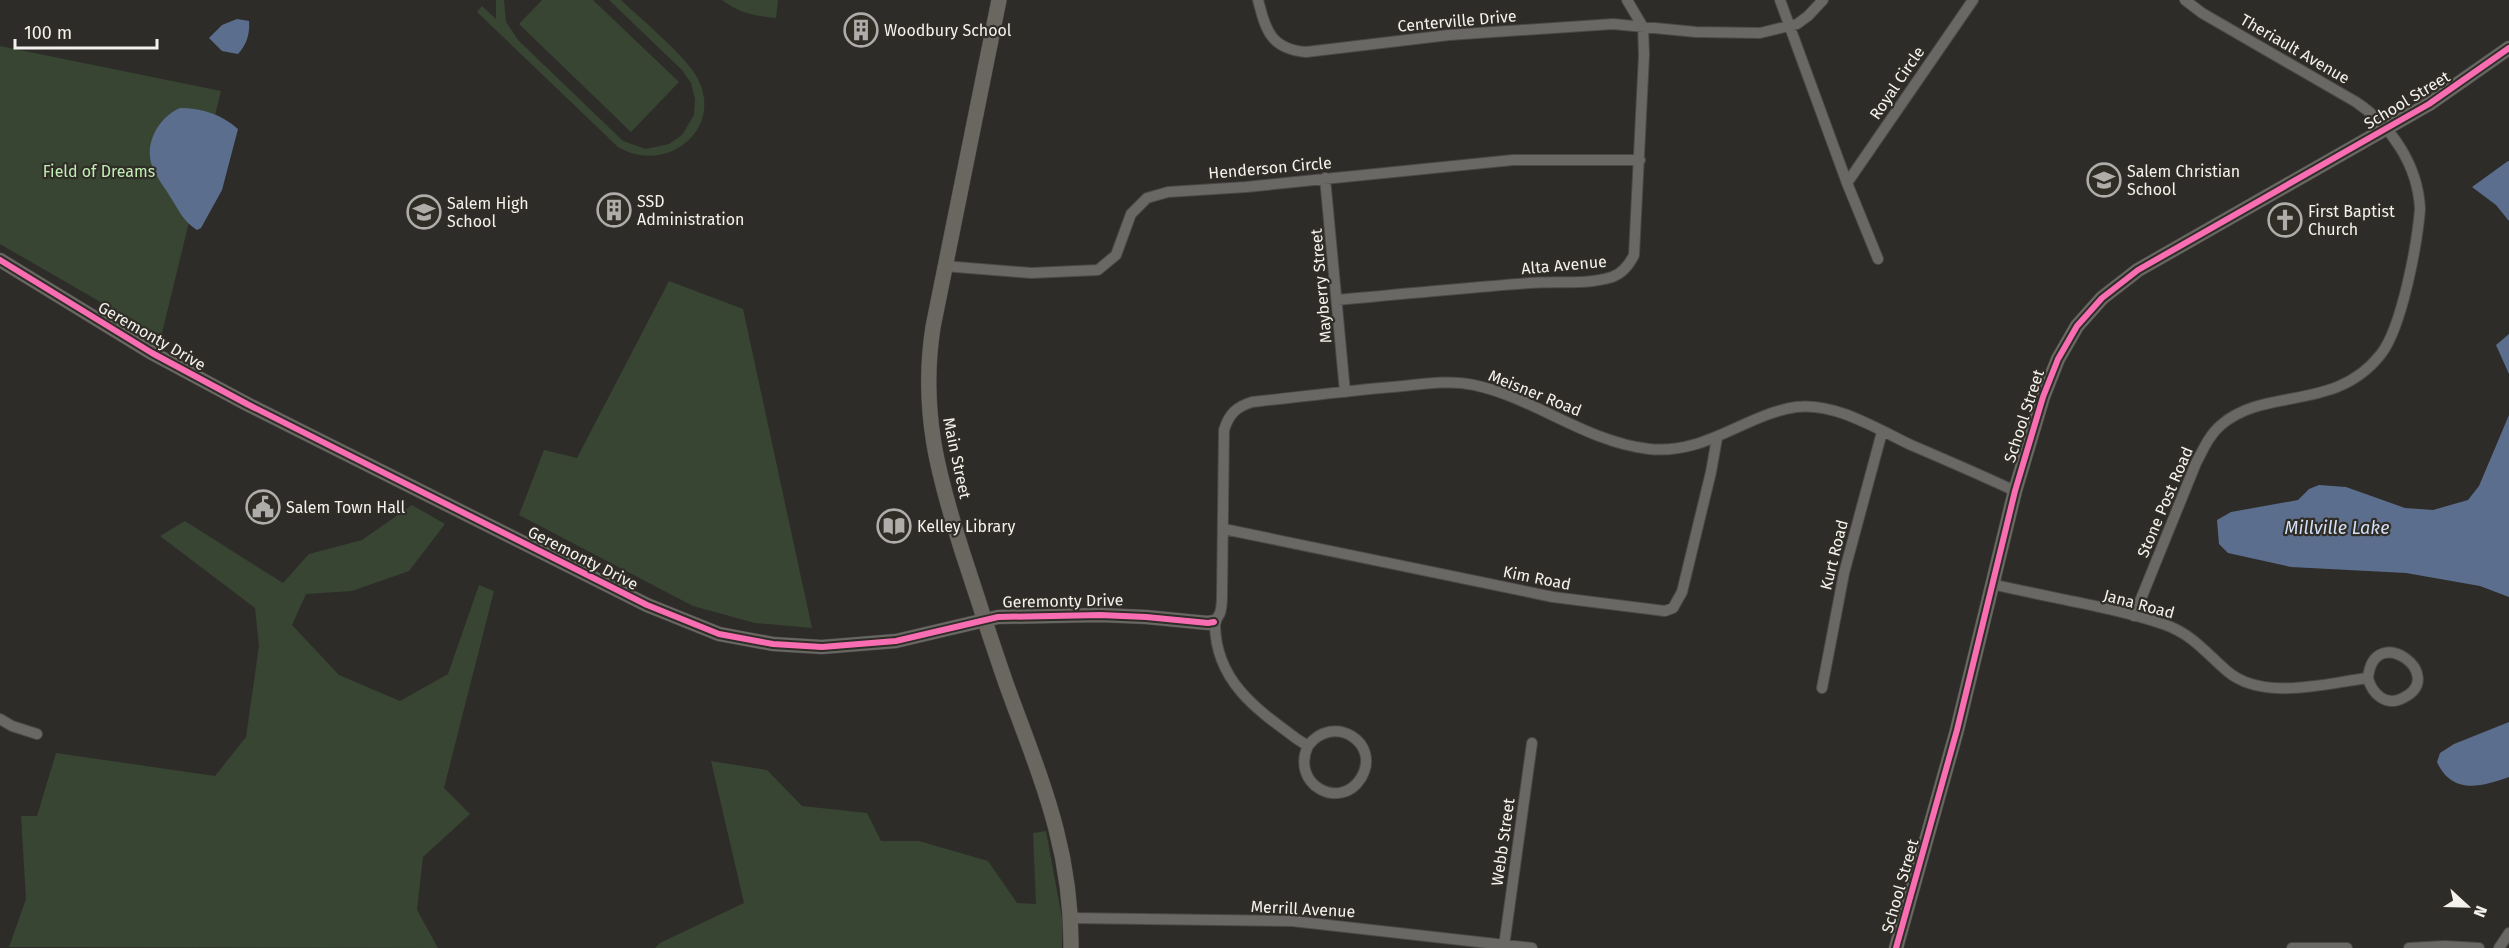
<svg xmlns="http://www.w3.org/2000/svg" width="2509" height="948" font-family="'Fira Sans',sans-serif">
<rect width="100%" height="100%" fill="#2e2c29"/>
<path fill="#374532" d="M 496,0 L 504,0 L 506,22 L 518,40 L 623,141 L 646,149 L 669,144 L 682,135 L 694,115 L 695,99 L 691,83 L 682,70 L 609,0 L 621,0 C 641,19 687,57 698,79 C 724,131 665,175 618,147 L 477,12 L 482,6 L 496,19 Z
M 542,0 L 593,0 L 679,82 L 631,132 L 519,24 Z
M 722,0 L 778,0 L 776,18 C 755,16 739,13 722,0 Z
M 0,46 L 221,91 L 161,337 L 0,244 Z
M 669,281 L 743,309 L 812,628 L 755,623 L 693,606 L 519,515 L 544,450 L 577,458 Z
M 412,505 L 445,524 L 409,571 L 352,591 L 306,594 L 292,625 L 339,675 L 400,701 L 448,674 L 479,585 L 494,591 L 444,788 L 470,814 L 423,857 L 417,910 L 438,948 L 9,947 L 26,899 L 21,816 L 37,816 L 56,753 L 215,776 L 246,737 L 259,646 L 255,608 L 160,536 L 185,521 L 283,583 L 309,554 L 362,540 Z
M 711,761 L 767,770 L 802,806 L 867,813 L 881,841 L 919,841 L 988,861 L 1017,903 L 1036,904 L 1033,833 L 1046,831 L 1062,918 L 1062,948 L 655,948 L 660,943 L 744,903 Z"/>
<path fill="#5c6e8d" d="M 237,19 L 249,21 C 250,33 247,45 238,54 L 222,51 L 209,38 L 222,25 Z
M 180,108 C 202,108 221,114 238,129 L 222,190 L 201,228 L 197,230 C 184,222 179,211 171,198 C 165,188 156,177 152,166 C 144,143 159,117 180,108 Z
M 2508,161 L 2509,161 L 2509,221 L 2496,205 L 2472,187 Z
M 2509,334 L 2509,374 L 2496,345 Z
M 2509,415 L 2509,597 L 2480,586 L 2406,573 L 2291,567 L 2228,553 L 2219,544 L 2217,520 L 2231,512 L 2298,500 L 2309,489 L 2319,485 L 2346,487 L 2405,508 L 2433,510 L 2468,500 L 2479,486 Z
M 2509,722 L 2509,777 C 2481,787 2452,795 2437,762 L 2440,753 L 2454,744 Z"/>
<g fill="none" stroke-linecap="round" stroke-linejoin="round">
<g stroke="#4a4947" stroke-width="12">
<path id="minor" d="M 1258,0 C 1266,31 1271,49 1306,52 L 1449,35 L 1613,24 L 1696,32 L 1760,33 L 1797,24 L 1808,16 L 1823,0
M 1780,0 L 1847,183 L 1878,259
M 1325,178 L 1345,392
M 1847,183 L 1973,0
M 944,266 L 1031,273 L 1098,270 L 1116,255 L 1131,214 L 1147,198 L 1168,192 L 1246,187 L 1513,160 L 1640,160
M 1337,300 C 1401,294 1465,288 1529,283 C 1556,281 1587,285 1612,277 C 1623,273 1629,265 1634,255 L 1644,55 L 1643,27 L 1627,0
M 1224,529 L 1553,597 L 1665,611 L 1673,608 L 1682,592 L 1711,472 L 1717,438
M 1992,584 C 2050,598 2110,606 2166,625 C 2193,635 2206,653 2227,671 C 2263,702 2326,683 2368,678 C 2372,694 2386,707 2403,698 C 2449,676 2374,620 2368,678
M 2134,616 L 2196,463 C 2203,450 2209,435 2221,425 C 2266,386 2335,413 2381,354 C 2402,327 2417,245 2420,209 C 2418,166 2392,126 2356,102 L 2202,13 L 2185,0
M 1822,688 L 1844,573 L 1882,432
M 0,719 L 12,726 L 37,734
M 1308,746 C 1290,784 1340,812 1361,778 C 1382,743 1333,712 1308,746 L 1297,739 C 1256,709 1216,681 1215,625 C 1215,620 1218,617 1220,613 C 1222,607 1222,600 1222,594 L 1224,430 C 1229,414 1236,407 1252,402 C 1299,397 1345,391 1392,387 C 1419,385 1447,379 1474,385 C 1535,398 1586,442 1649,449 C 1706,455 1744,415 1796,407 C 1835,402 1877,429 1911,445 C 1946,460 1981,475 2015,491
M 1070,918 L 1292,921 L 1532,948
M 1504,946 L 1532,743
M 2292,948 L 2347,948
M 2409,948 L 2445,946 L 2479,948
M 2499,948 L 2509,933"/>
</g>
<g stroke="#4a4947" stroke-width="15">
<path id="tertiary" d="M 0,260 L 152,353 L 247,404 L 647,605 L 719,634 L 773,644 L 822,647 L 896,641 L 998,617 L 1100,615 L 1146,617 L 1208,623 L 1214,622
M 1896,948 L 1957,730 L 2015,491 L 2043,397 L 2058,359 L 2077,326 L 2102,298 L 2138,270 L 2429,104 L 2509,48"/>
</g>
<g stroke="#4a4947" stroke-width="16">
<path id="secondary" d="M 999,0 L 933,327 C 920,411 938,475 963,554 C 978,599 992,644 1008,689 C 1041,779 1072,849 1071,948"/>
</g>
<use href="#minor" stroke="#696865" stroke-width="10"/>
<use href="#tertiary" stroke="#696865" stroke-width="14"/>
<use href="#secondary" stroke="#6a6760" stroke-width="15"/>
<g stroke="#302d27" stroke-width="10">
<path id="cycleway" d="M 0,260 L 152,353 L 247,404 L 647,605 L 719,634 L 773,644 L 822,647 L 896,641 L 998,617 L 1100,615 L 1146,617 L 1208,623 L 1214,622
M 1896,948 L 1957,730 L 2015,491 L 2043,397 L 2058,359 L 2077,326 L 2102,298 L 2138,270 L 2429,104 L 2509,48"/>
</g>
<use href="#cycleway" stroke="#f96db3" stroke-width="6"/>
</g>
<defs>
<g id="building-ring" transform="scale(1.725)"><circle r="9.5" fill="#302d27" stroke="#afada9" stroke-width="1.5"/><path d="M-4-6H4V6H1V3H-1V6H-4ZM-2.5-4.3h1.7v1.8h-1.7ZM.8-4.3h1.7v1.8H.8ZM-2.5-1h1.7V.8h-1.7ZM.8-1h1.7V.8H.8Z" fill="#afada9"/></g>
<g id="school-ring" transform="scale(1.725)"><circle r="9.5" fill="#302d27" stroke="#afada9" stroke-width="1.5"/><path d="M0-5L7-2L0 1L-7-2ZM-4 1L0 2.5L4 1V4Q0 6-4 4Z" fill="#afada9"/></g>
<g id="church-ring" transform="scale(1.725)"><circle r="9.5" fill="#302d27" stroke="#afada9" stroke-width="1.5"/><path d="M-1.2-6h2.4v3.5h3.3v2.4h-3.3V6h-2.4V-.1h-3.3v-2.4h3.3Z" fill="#afada9"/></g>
<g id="civic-ring" transform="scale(1.725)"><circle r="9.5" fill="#302d27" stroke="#afada9" stroke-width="1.5"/><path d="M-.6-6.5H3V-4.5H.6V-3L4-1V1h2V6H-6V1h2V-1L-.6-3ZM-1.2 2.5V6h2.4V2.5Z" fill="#afada9"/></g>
<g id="library-ring" transform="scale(1.725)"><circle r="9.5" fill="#302d27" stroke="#afada9" stroke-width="1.5"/><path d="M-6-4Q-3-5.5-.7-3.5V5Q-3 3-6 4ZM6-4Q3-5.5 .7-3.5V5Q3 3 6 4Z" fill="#afada9"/></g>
</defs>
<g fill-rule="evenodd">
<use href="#building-ring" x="861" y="30"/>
<use href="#school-ring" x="2104" y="180"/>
<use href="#building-ring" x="614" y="210"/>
<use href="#school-ring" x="424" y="212"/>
<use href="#church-ring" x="2285" y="220"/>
<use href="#civic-ring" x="263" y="507"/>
<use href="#library-ring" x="894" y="526"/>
</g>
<g text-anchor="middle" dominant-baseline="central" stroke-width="4.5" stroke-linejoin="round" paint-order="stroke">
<g font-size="16" fill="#f4f2ee" stroke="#302d27">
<text transform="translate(1457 21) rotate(-5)">Centerville Drive</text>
<text transform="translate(2295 49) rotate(30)">Theriault Avenue</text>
<text transform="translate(1897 83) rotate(-56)">Royal Circle</text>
<text transform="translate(2407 100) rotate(-31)">School Street</text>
<text transform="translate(1270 168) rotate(-5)">Henderson Circle</text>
<text transform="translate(1564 265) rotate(-5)">Alta Avenue</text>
<text transform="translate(1321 286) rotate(-95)">Mayberry Street</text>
<text transform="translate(152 336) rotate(30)">Geremonty Drive</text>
<text transform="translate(1535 393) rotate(22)">Meisner Road</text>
<text transform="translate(2024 416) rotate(-72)">School Street</text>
<text transform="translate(957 458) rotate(78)">Main Street</text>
<text transform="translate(2165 502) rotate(-67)">Stone Post Road</text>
<text transform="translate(1834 555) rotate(-76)">Kurt Road</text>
<text transform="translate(583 558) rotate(27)">Geremonty Drive</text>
<text transform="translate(1537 578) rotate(11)">Kim Road</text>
<text transform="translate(1063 601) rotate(-1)">Geremonty Drive</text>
<text transform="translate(2139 604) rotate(15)">Jana Road</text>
<text transform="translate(1503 842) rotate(-82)">Webb Street</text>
<text transform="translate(1900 886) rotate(-74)">School Street</text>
<text transform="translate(1303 909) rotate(3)">Merrill Avenue</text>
</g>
<g font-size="16" fill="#f4f2ee" stroke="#302d27" text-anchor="start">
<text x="884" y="30">Woodbury School</text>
<text x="2127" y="171">Salem Christian<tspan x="2127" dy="18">School</tspan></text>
<text x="637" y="201">SSD<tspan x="637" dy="18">Administration</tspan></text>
<text x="447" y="203">Salem High<tspan x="447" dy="18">School</tspan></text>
<text x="2308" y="211">First Baptist<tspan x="2308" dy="18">Church</tspan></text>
<text x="286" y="507">Salem Town Hall</text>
<text x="917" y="526">Kelley Library</text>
</g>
<g font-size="16" fill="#c1eeb5" stroke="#302d27">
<text x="99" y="171">Field of Dreams</text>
</g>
<g font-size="18" font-style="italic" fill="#d1dff7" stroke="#302d27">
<text x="2337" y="528">Millville Lake</text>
</g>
</g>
<g transform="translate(2467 906) rotate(112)" stroke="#302d27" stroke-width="4.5" paint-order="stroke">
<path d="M0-4.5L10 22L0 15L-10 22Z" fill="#f4f2ee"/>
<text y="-9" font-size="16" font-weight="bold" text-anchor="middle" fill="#f4f2ee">N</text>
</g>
<path d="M15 39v9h142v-9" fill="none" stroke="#f4f2ee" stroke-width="3"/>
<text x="24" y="39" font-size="18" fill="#f4f2ee" stroke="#302d27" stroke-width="4.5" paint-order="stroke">100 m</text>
</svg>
